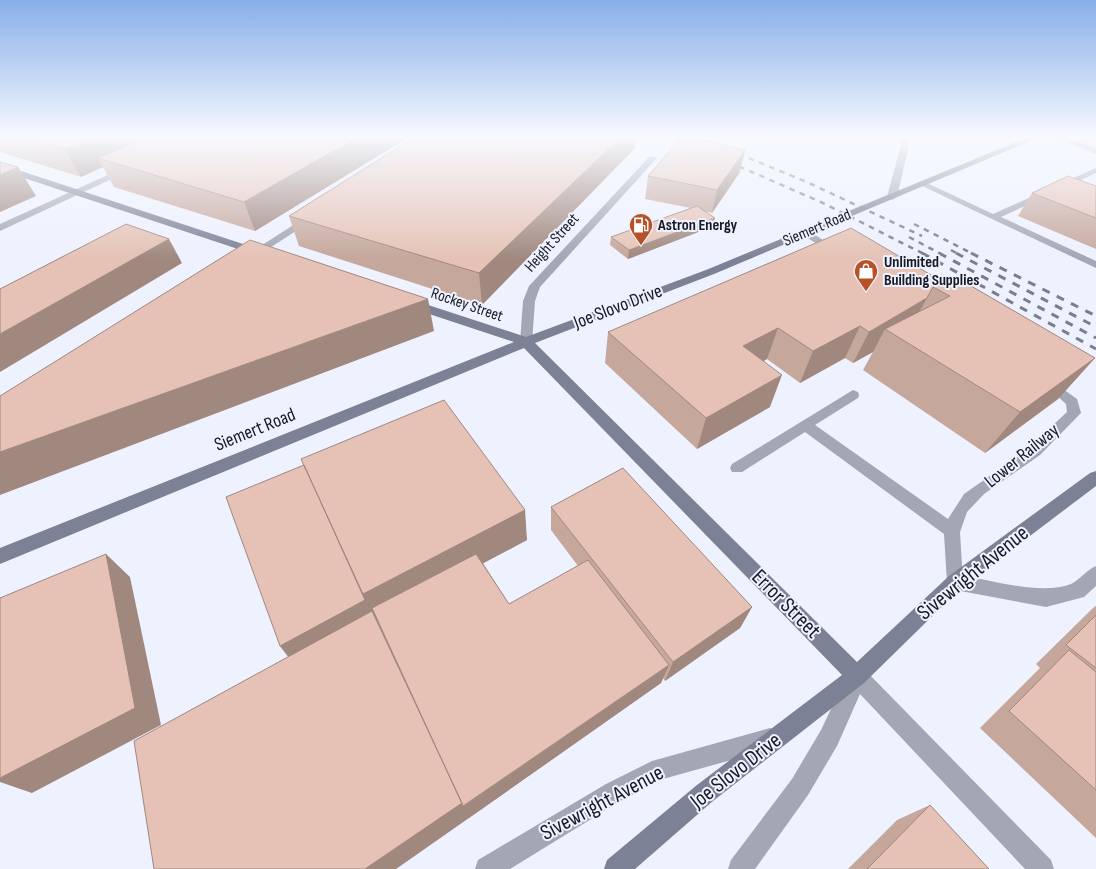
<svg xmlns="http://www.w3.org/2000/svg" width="1096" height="869" font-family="'Sofia Sans Condensed',sans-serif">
<rect width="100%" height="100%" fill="#eef1fe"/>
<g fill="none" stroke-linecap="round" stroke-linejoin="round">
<path fill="#a3a6b3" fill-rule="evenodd" d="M 1096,168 L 1096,173 L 1001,217 L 1096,261 L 1096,268 L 918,184 L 925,182 L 993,214 Z
M 803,231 L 809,231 L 840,251 L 831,253 L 803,235 Z
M 1049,379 L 1077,399 L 1081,413 L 1040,455 L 984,494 L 967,512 L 960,532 L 963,582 L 961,587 L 955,590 L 949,587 L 947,582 L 944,534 L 805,432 L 742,472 L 732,472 L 730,468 L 732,464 L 853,390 L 858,392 L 859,395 L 858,398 L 815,425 L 948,519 L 964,494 L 1024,452 L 1067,412 L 1066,404 L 1043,383 Z"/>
<path fill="#a3a6b3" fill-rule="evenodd" d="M 903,137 L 911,137 L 897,197 L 892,200 L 887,197 Z
M 1053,137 L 1066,137 L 1096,148 L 1096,154 Z
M 650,156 L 657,158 L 540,287 L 535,301 L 532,342 L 526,346 L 521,345 L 520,342 L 523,301 L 529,286 Z
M 123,168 L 131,170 L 0,231 L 0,224 Z
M 309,215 L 313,216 L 313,220 L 254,258 L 246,258 L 245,256 Z
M 1096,566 L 1096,586 L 1084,597 L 1046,607 L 955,590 L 949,588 L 946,582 L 949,576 L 955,574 C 987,579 1040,596 1071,584 C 1080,580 1086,570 1096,566 Z
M 857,666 L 864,669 L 1051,860 L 1054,869 L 1025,869 L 860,694 L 837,746 L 808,795 L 755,869 L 728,869 L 731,860 L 792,779 L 821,730 L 850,669 Z
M 770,728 L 778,731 L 781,739 L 778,747 L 663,779 L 622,800 L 510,869 L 475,869 L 478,860 L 606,784 L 652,761 Z"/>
<path fill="#7d8195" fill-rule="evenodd" d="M 1028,137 L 1040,137 L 714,274 L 535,343 L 857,662 L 949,576 L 1090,473 L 1096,471 L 1096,486 L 961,588 L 864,683 L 713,801 L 635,869 L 604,869 L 607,860 L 697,785 L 842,675 L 524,348 L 0,564 L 0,548 L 514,342 L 408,307 L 406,304 L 408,301 L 416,301 L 526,337 L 706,270 Z
M 0,164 L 261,250 L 262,252 L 257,255 L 253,254 L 0,170 Z"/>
<path stroke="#7b7e8a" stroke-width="2.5" stroke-dasharray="5.5 5.5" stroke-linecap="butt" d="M 667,137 L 692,147
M 698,137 L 809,183 L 922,236
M 729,162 L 823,203 L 924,254
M 914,224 L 973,254
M 909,237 L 941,254
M 951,250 L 958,254"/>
<path stroke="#7b7e8a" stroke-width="3" stroke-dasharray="8 8" stroke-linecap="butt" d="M 922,253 L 1096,349
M 939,253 L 1096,338
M 956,253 L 1096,327
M 971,253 L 1096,316"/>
</g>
<path fill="#c5a79c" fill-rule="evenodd" d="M 0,137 L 409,137 L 255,231 L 114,187 L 103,167 L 81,177 L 0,152 Z
M 635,148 L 482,305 L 299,246 L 289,216 Z
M 740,172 L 712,213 L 704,211 L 714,226 L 628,259 L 610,245 L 611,237 L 691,208 L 645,199 L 648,176 Z
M 1096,186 L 1096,249 L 1018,216 L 1032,193 Z
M 943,282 L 1095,358 L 1058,399 L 985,453 L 863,370 L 873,352 L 853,363 L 845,358 L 800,383 L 767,359 L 764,361 L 770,407 L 697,449 L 605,363 L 608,332 Z
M 304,465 L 527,540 L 483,563 L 509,604 L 578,566 L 551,530 L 551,507 L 752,607 L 740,628 L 665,681 L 663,678 L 661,683 L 469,818 L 469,817 L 469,818 L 288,657 L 280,646 ZM 378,619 L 440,755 L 377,620 Z
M 1096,606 L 1096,838 L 980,728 L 1040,668 L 1036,664 L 1093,608 Z
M 930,805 L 989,869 L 848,869 L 897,820 Z"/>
<path fill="#a0887f" d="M 94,137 L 171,137 L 98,158 L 103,167 L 81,177 L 65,149 Z
M 358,137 L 409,137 L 255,231 L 244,202 Z
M 621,137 L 636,137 L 635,148 L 482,305 L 479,273 Z
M 745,150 L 740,172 L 712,213 L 717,190 Z
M 18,167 L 36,196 L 0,212 L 0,175 Z
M 715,218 L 714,226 L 628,259 L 629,250 Z
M 169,239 L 182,263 L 0,372 L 0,334 Z
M 927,298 L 910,328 L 885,329 L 873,352 L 853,363 L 869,332 Z
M 428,299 L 434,331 L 0,495 L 0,452 Z
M 860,326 L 845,358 L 800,383 L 813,351 Z
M 778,328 L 767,359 L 733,377 L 743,346 Z
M 1095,358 L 1058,399 L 985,453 L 1020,412 Z
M 782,375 L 770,407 L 697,449 L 706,418 Z
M 304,465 L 525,510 L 527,540 L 377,620 L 464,806 L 669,665 L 661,683 L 469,818 L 469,817 L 469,818 L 396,869 L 365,869 L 296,666 L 280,646 Z
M 106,554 L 130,577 L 161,725 L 32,793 L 0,782 L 0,778 Z
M 752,607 L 740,628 L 665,681 L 673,662 Z"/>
<path fill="#e5c2b5" stroke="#a0887f" d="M 24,137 L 94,137 L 65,149 Z
M 148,137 L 358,137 L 244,202 L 98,158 Z
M 415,137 L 621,137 L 479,273 L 289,216 Z
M 682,137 L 686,137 L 745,150 L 717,190 L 648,176 Z
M 0,162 L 18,167 L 0,175 Z
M 1068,176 L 1096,186 L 1096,218 L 1032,193 Z
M 697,206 L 715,218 L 629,250 L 611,237 Z
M 126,224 L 169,239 L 0,334 L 0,289 Z
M 851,228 L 943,282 L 933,287 L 927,298 L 869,332 L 860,326 L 813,351 L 778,328 L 743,346 L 782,375 L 706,418 L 608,332 Z
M 250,240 L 428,299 L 0,452 L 0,396 Z
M 954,276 L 1095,358 L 1020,412 L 885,329 L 950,296 L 933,287 Z
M 444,400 L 525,510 L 363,594 L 301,459 Z
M 304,465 L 365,600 L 280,646 L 226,497 Z
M 623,468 L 752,607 L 673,662 L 551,507 Z
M 106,554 L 135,708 L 0,778 L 0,598 Z
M 476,554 L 509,604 L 588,560 L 669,665 L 463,806 L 372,608 Z
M 372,611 L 462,803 L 365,869 L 154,869 L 134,741 Z
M 1096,615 L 1096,668 L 1066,645 Z
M 1069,650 L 1096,672 L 1096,790 L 1009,711 Z
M 930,805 L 989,869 L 867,869 Z"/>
<linearGradient id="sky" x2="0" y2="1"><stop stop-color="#88aee9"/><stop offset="0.53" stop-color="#f7f9ff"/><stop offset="1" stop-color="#f7f9ff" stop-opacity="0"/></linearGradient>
<rect width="1096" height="259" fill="url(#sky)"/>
<defs>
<g id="fuel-pin" transform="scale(1.25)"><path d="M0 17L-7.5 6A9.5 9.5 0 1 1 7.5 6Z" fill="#b85126" stroke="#eef1fe"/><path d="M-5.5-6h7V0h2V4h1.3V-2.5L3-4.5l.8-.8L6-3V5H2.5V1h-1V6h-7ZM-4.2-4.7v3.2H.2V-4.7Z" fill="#fff"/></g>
<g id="shop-pin" transform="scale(1.25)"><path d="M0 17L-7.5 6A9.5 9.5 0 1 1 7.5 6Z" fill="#b85126" stroke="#eef1fe"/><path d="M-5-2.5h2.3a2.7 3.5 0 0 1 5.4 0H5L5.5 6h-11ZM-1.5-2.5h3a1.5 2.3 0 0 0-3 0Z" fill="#fff"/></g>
</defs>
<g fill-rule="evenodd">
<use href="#fuel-pin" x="641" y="225"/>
<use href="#shop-pin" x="866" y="271"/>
</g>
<g text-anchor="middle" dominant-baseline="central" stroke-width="4" stroke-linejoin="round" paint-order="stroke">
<g font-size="16" font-weight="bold" fill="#171924" stroke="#eef1fe" text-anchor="start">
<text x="658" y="225">Astron Energy</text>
<text x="884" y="262">Unlimited<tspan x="884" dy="18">Building Supplies</tspan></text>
</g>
<g font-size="16" fill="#171924" stroke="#eef1fe">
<text transform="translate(817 228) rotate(-23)">Siemert Road</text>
<text transform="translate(552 243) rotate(-48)">Height Street</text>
<text transform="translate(467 305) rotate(19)">Rockey Street</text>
</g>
<g font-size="19" fill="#171924" stroke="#eef1fe">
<text transform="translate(618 307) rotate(-21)">Joe Slovo Drive</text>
<text transform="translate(255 430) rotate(-22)">Siemert Road</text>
<text transform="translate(1022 456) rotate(-39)">Lower Railway</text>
</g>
<g font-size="22" fill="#171924" stroke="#eef1fe">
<text transform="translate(973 573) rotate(-39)">Sivewright Avenue</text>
<text transform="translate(786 604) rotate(45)">Error Street</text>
<text transform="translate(736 771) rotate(-38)">Joe Slovo Drive</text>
<text transform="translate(602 803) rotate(-28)">Sivewright Avenue</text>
</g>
</g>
</svg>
